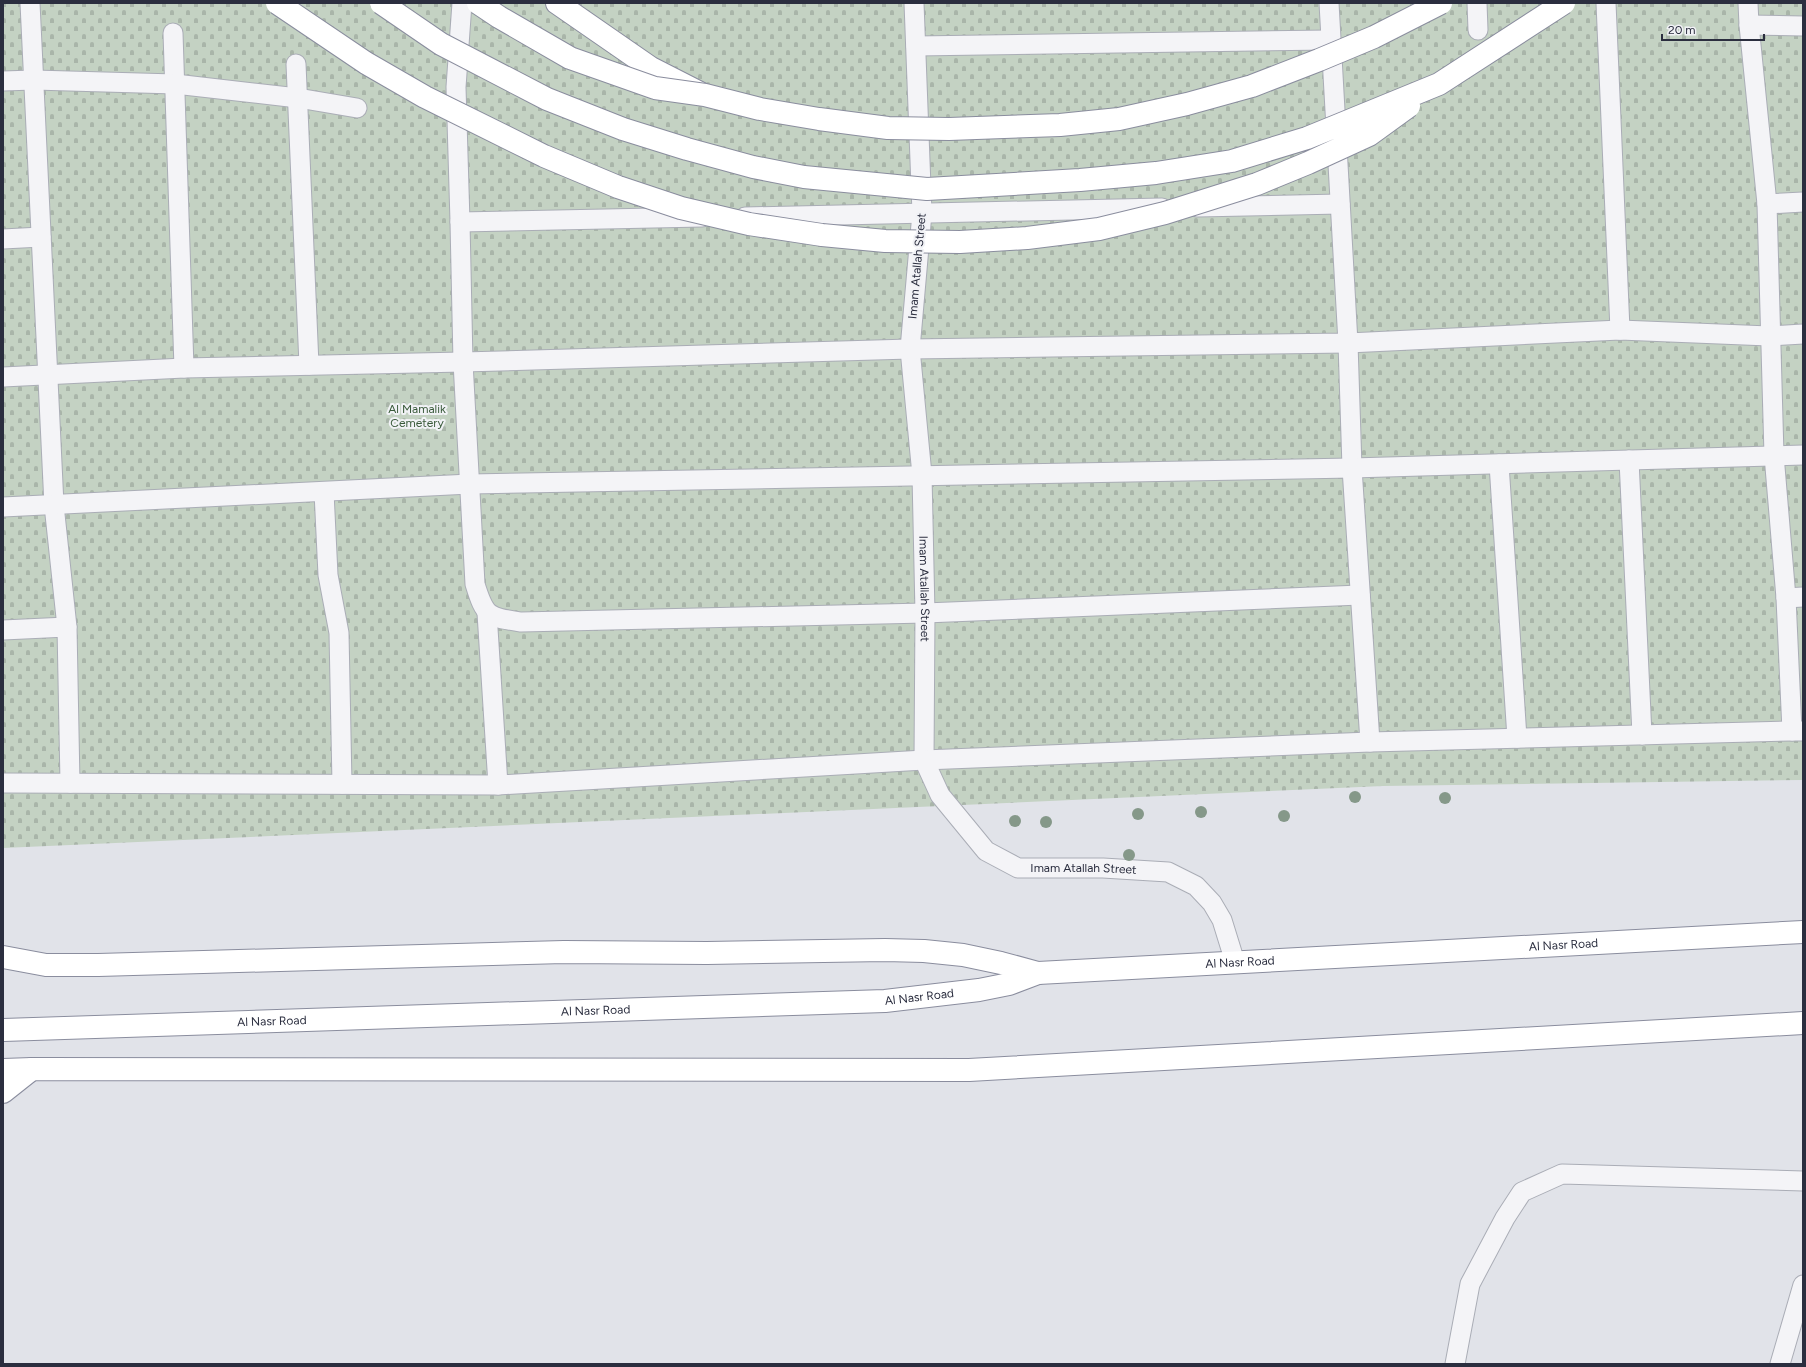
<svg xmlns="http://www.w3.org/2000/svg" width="1806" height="1367" font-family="Figtree,sans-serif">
<defs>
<pattern id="cemetery-stones" width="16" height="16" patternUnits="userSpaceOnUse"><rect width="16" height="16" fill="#c4d2c3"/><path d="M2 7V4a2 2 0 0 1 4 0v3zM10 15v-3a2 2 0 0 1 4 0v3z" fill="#a9b5a9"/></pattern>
</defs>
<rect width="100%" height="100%" fill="#e1e3e9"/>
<path fill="url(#cemetery-stones)" d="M 3,3 L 1803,3 L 1803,780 L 1383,786 L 3,848 Z"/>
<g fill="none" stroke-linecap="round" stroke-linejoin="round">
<g stroke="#aaadb6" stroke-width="21">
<g id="service">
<path d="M 30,3 L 54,505 L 67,627 L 70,783"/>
<path d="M 462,3 L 456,87 L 460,222 L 463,362 L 475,584 C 485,617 488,617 521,622 L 925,613 L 1360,595"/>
<path id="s1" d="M 914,3 L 922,213 L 910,349 L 922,475 L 925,613 L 924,760 L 940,795 L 986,851 L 1018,868 L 1103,868 L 1168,872 L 1196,886 L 1212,903 L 1222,920 L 1235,962"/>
<path d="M 1329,3 L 1348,343 L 1352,468 L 1370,742"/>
<path d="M 1477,3 L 1478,30"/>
<path d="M 1606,3 L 1620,330"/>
<path d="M 1748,3 L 1749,25"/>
<path d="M 1803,26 L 1749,25 L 1767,204 L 1774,455 L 1786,598 L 1792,731 L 1803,731"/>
<path d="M 173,33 L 184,368"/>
<path d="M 916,46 L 1330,40"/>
<path d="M 296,64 L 309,365"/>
<path d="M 3,81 L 34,80 L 175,84 L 298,98 L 357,108"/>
<path d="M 1767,204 L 1803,202"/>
<path d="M 1197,207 L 1340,204"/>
<path d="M 745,217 L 1162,208"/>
<path d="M 460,222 L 702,217"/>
<path d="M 3,239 L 41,237"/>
<path d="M 3,377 L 184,368 L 463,362 L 910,349 L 1348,343 L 1620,330 L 1769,336 L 1803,334"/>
<path d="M 1629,460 L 1642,735"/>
<path d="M 1499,464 L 1517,738"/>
<path d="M 324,492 L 328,575 L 339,633 L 342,784"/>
<path d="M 3,507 L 470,484 L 1352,468 L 1803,455"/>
<path d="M 1786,598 L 1803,597"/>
<path d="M 487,613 L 498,785"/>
<path d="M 3,630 L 67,627"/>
<path d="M 3,783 L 498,785 L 924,760 L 1370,742 L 1792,731"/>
<path d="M 1455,1364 L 1470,1284 L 1505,1218 L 1522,1192 L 1562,1174 L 1803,1181"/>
<path d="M 1780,1364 L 1803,1285"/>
</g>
</g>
<g stroke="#8a8d9e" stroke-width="24">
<g id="trunk">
<path id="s2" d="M 3,1030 L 885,1001 L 979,990 L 1009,984 L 1038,973 L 1803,932"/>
<path d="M 3,1070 L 32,1069 L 969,1070 L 1803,1023"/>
</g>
</g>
<g stroke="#8a8d9e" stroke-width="24">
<path id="motorway" d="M 557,3 L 651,68 L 700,93
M 3,957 L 46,965 L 98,965 L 564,952 L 707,953 L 885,950 L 924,951 L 963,955 L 1001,963 L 1038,973
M 3,1092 L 32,1069"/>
</g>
<use href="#service" stroke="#f4f4f7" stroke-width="19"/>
<use href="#trunk" stroke="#fff" stroke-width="22"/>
<use href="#motorway" stroke="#fff" stroke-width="22"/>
<g stroke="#8a8d9e" stroke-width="24" stroke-linecap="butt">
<path id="motorway-bridge" d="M 277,3 L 366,63 L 425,97 L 544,156 L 618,187 L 681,208 L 749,224 L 822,235 L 885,241 L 960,242 L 1027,238 L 1099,229 L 1165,213 L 1257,184 L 1308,163 L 1369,135 L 1409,106
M 381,3 L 441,44 L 547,99 L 623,129 L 687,149 L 753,167 L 804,177 L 927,189 L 1080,180 L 1156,173 L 1232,161 L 1307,138 L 1439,84 L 1564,3
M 478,3 L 499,17 L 570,58 L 655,88 L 705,95 L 760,109 L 819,119 L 888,128 L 949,129 L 1060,125 L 1119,119 L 1187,104 L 1252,86 L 1319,60 L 1374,37 L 1441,3"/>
</g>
<use href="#motorway-bridge" stroke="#fff" stroke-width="22"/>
</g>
<g fill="#859889">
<circle cx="1355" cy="797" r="6"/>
<circle cx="1445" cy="798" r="6"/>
<circle cx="1201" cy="812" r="6"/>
<circle cx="1138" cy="814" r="6"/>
<circle cx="1284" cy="816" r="6"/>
<circle cx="1015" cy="821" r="6"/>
<circle cx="1046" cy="822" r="6"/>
<circle cx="1129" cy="855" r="6"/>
</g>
<g text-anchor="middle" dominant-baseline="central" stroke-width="4" stroke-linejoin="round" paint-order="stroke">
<g font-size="12" fill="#2b2e3f" stroke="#f1f2f6">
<text transform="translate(917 266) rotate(-85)">Imam Atallah Street</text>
<text stroke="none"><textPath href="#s1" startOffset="587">Imam Atallah Street</textPath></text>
<text stroke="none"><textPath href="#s1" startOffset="971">Imam Atallah Street</textPath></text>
<text stroke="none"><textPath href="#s2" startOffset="1565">Al Nasr Road</textPath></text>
<text stroke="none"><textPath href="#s2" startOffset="1241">Al Nasr Road</textPath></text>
<text stroke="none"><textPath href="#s2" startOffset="917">Al Nasr Road</textPath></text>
<text stroke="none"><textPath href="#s2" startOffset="593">Al Nasr Road</textPath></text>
<text stroke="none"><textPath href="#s2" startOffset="269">Al Nasr Road</textPath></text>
</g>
<g font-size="12" fill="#395a3a" stroke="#f1f2f6">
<text x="417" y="409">Al Mamalik<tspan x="417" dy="14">Cemetery</tspan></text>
</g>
</g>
<rect width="1806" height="1367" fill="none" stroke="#2b2e3f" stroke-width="8"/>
<path d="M1662 34v6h102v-6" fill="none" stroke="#2b2e3f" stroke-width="2"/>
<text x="1668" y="34" font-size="12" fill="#2b2e3f" stroke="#f1f2f6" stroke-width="3" paint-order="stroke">20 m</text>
</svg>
